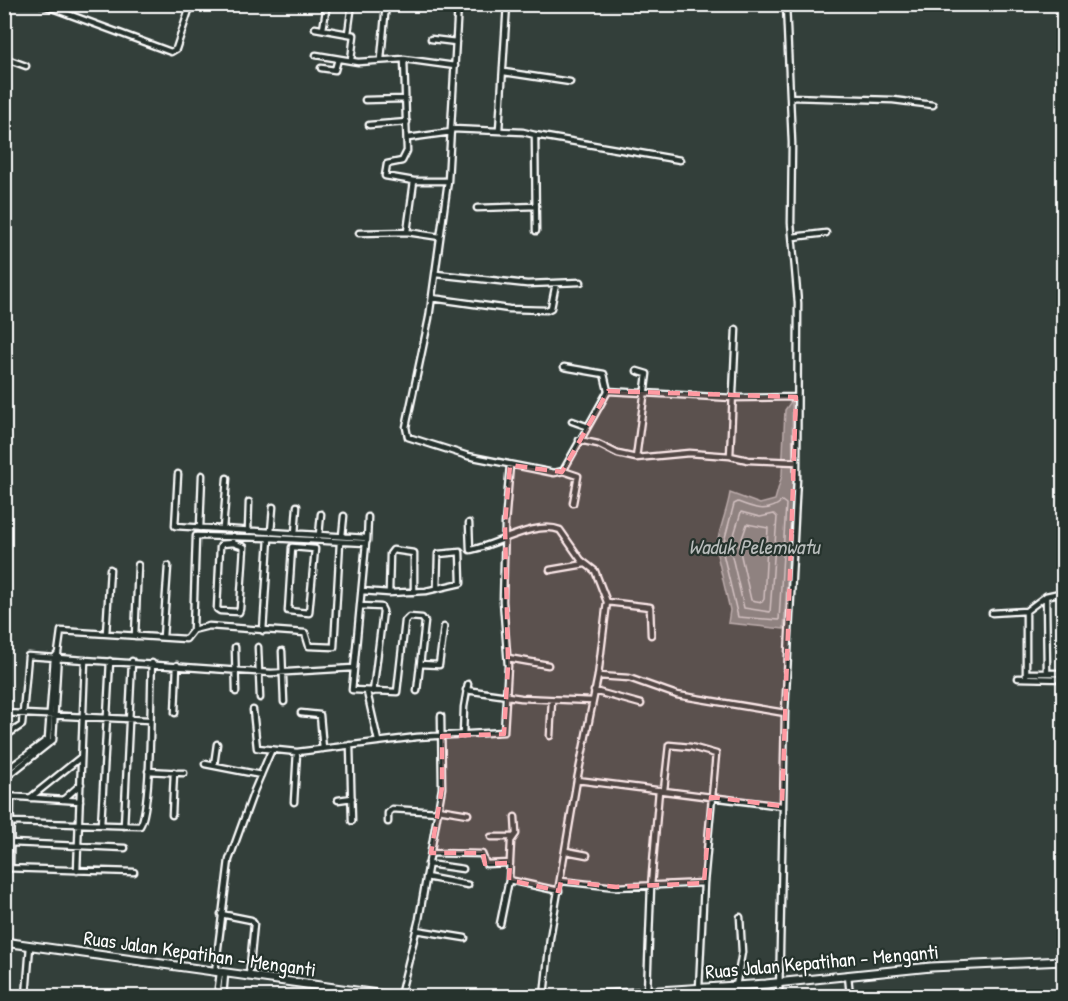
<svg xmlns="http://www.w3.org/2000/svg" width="1068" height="1001" font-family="'Patrick Hand',sans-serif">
<rect width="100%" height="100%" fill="#333f3a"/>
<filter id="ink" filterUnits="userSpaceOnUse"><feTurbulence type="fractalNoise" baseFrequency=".0167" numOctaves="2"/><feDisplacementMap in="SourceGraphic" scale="12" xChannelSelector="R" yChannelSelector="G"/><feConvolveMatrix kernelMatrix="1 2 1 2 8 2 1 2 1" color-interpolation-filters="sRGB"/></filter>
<g filter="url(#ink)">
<path fill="#737b78" stroke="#abb0ae" stroke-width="1.5" d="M 792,400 L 793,479 L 784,629 L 728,623 L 730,610 L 716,550 C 718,531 727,512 730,493 L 760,504 L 775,500 L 782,475 L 785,410 Z"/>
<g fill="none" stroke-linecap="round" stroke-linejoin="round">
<path stroke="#c7cac9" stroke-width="1.5" d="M 782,501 L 786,504 L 779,620 L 738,617 L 722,549 L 734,504 L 738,502 C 753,508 768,514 782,501 Z
M 741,512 L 760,517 L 774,514 L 777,517 L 770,612 L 744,608 L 730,548 Z
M 747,524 L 768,528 L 764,599 L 762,602 L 751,600 L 739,547 Z"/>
<g stroke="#fff" stroke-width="9">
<path id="street" d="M 41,4 L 171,52 L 176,49 L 191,4
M 437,4 L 458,8
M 458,4 L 448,181 L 429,318 L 406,427 L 408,437 L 468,456 L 554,473 L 563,471 L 608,391 L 733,398 L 796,397
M 315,28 L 354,35 L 351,60
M 323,29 L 327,4
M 348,33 L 352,4
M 431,39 L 456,42
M 316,55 L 358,62 L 404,59 L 455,66
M 4,58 L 26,66
M 381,59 L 386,4
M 404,59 L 407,151 L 402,161 L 387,164 L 385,176 L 414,181 L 448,181
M 321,68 L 335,70 L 338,59
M 504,72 L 570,82
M 790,97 L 893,100 L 933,105
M 365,100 L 405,99
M 369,125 L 407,122
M 452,129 L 523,132 L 535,135 L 536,231
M 499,130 L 507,4
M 535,135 L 680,160
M 408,138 L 451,132
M 477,208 L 536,206
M 407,232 L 414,181
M 359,233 L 407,232 L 440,237
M 793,237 L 826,233
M 436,274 L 527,284 L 581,282
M 432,298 L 509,309 L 547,310 L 551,308 L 556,283
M 564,367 L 604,374 L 608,391
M 572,421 L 586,426
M 579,440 L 598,444 L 618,454 L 636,458 L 689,453 L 730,456 L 736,329
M 730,456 L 748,460 L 797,462
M 636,458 L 647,374 L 637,371
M 563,471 L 578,476 L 573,503
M 178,474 L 175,526 L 367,538
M 469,523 L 470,550 C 495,546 535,520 560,530 L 581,560 L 595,571 L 607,602 L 598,676 L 577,780 L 550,938 L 544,996
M 200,528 L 202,475
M 223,529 L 227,478
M 248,531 L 249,502
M 271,532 L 273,507
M 295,534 L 297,506
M 319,535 L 321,514
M 342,536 L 344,516
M 367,541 L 368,517
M 233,543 L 222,544 L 220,547 L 217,609 L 220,611 L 239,612 L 240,609 L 244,547 L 233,543 L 233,536
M 292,547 L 315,549 L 309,613 L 288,611 Z
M 550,570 L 585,564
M 362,591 L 389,593 L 390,554 L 393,550 L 414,553 L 414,592
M 389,593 L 426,591 L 461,583 L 460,552 L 438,554 L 437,587
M 1046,596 L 1047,673
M 607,602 L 650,607 L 651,635
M 361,606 L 381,607 L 383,611 L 373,692
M 992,613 L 1026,611 L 1046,596 L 1064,592
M 193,630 L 196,536 L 269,538
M 263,631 L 269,538 L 366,543 L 352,690 L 397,692 L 405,621 L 409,617 L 422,618 L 425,622 L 417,691
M 106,634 L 110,569
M 135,636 L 138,565
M 163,637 L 168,566
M 235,647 L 236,692
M 258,647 L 260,698
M 282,651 L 284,702
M 58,653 L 61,631 L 186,639 L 193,630 L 209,626 L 305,633 L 309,646 L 334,647 L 340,542
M 508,658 L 548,665
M 420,664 L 439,665 L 444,627
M 1026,673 L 1063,673
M 1063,673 L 1064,722
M 598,676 L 629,678 L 677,695 L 785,713
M 1018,678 L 1064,679
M 1026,678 L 1026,611
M 466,690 L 521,698 L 592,701
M 594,691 L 641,704
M 367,692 L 378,741
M 253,710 L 257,748 L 297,752 L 417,737 L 504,732 L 508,666 L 503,601 L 505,524 L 510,465
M 4,713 L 149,720
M 175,713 L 177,665
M 301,713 L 320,715 L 323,749
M 463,735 L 464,707 L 468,684
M 550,736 L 552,700
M 4,737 L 22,725 L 28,656 L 271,673 L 353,668
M 350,745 L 352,821
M 205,764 L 261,775
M 214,765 L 217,744
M 148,771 L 184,773
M 4,772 L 48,739 L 54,658 L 58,653 L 53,740 L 4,779
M 577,780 L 782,806
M 664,790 L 669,745 L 691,747 L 716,754 L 704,883 L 699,988
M 4,796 L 80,801
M 30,798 L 81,757
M 63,800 L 81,784
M 338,800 L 352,798
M 294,802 L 297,752
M 438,809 L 468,814
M 172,815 L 174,772
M 11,822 L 140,826 C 152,808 150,692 152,663
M 388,822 L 388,813 L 392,809 L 438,812
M 101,825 L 110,661
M 124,826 L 132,661
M 491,837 L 513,837
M 11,843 L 125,848
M 566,851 L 587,855
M 431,853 L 482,854 L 486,864 L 510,863
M 428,864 L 463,869
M 4,868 L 134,872
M 10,868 L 11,797
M 77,871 L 85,660
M 426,877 L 468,885
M 509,880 L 559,891
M 561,881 L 616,887 L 704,883
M 221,914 L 251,920 L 254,924 L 249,976
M 500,924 L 509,880 L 511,841 L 516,834 L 515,817
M 416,930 L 465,938
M 215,972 L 229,860 L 254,791 L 271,751
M 848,975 L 850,996
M 736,986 L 742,952 L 740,917
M 647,992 L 651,886 L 659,790
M 26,996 L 30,946
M 217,996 L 220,973
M 223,996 L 225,974
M 400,996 L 419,919 L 442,788 L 441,716
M 779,996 L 785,713 L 797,479 L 798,303 L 791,223 L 792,143 L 786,4"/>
</g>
<g stroke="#fff" stroke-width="11">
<path id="secondary" d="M 4,942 L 392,996
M 583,996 L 766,984 L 931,967 L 1064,961"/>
</g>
<use href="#street" stroke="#26332d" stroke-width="4.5"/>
<use href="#secondary" stroke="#26332d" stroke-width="7"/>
</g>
</g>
<path fill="#ff9aa2" fill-opacity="0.2" stroke="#ff9aa2" stroke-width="4.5" stroke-dasharray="12 8" stroke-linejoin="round" d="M 608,391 L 796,397 L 782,806 L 711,797 L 704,883 L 616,887 L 561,881 L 559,891 L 509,880 L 510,863 L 485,864 L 483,853 L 431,853 L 442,788 L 442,736 L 504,734 L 508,666 L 505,524 L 510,465 L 562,472 Z"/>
<g text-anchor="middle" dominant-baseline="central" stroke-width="4.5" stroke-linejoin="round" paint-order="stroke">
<g font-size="20" fill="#fff" stroke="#26332d">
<text transform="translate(200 953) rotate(8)">Ruas Jalan Kepatihan - Menganti</text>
<text transform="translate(822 961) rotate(-5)">Ruas Jalan Kepatihan - Menganti</text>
</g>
<g font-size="21" font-style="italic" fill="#b9bdbc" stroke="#26332d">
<text x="754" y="546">Waduk Pelemwatu</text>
</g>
</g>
<rect width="1068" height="1001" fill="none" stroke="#26332d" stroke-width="24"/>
<rect x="12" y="12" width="1044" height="977" fill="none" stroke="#fff" stroke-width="2" filter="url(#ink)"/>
</svg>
